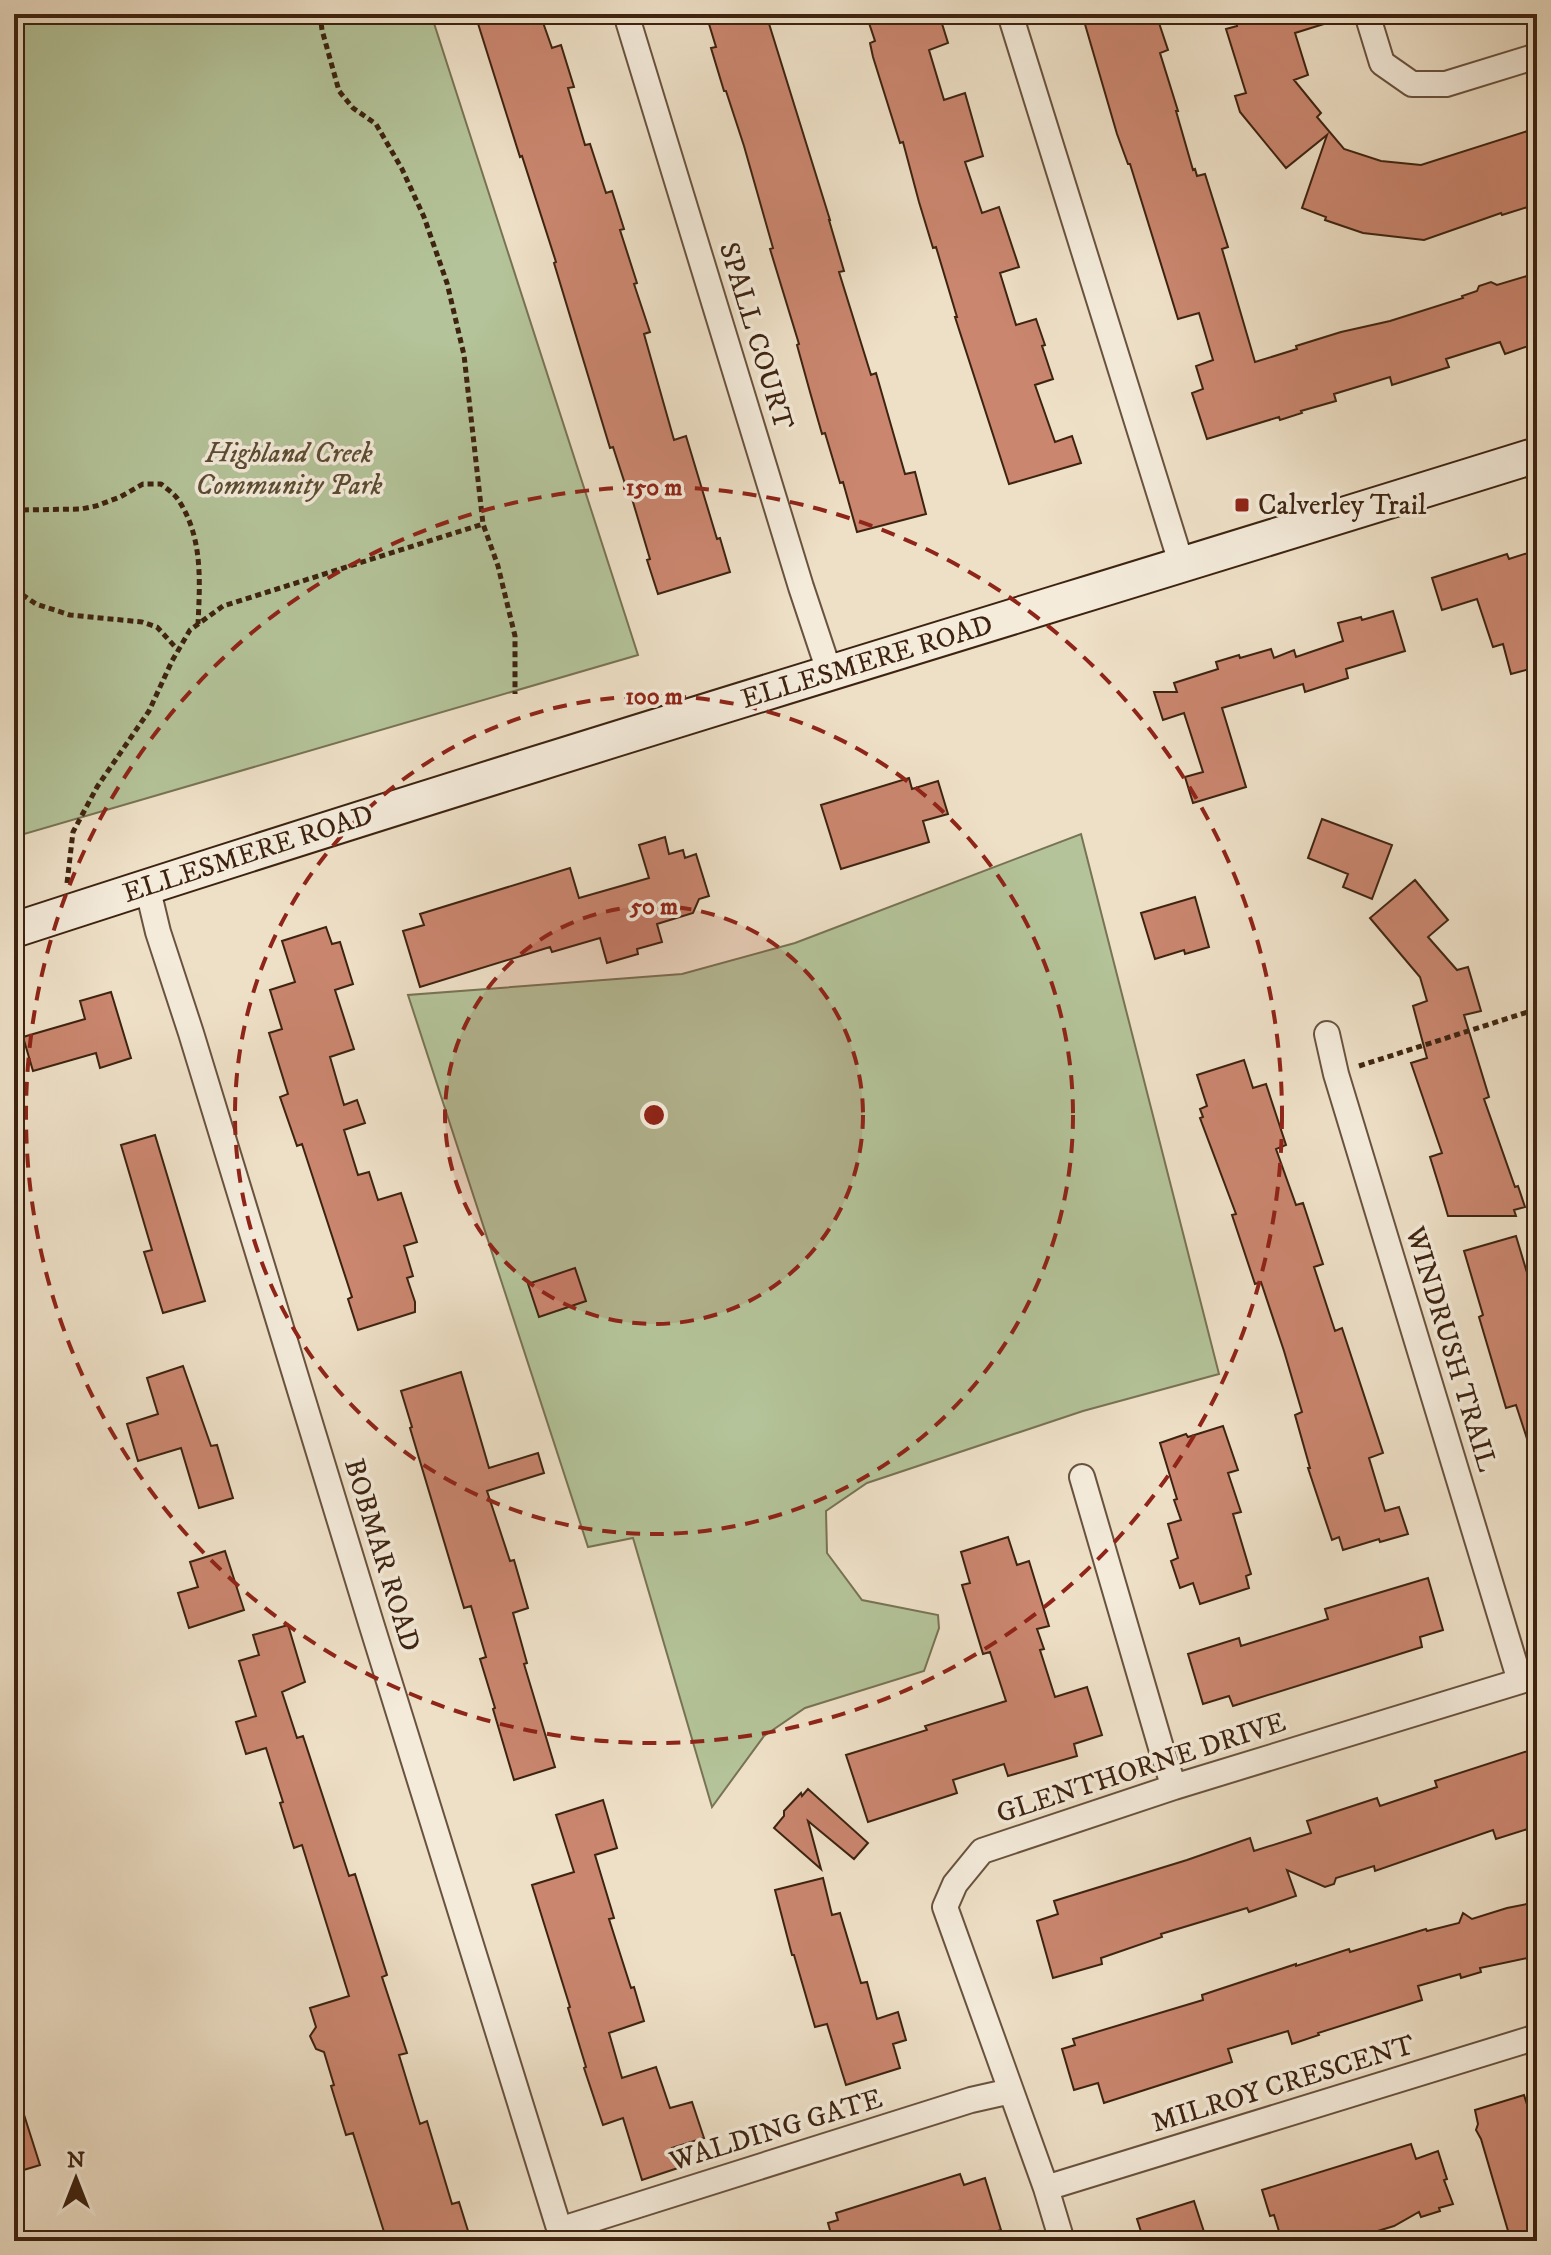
<svg xmlns="http://www.w3.org/2000/svg" width="1551" height="2255" font-family="'IM FELL DW Pica',serif">
<rect width="100%" height="100%" fill="#eee0c7"/>
<filter id="stains"><feTurbulence type="fractalNoise" baseFrequency=".0025" numOctaves="4"/><feColorMatrix values="0 0 0 0 .2 0 0 0 0 .09 0 0 0 0 .02 0 0 0 .5 -.17"/></filter>
<radialGradient id="worn" r=".72"><stop offset=".6" stop-color="#630" stop-opacity="0"/><stop offset="1" stop-color="#630" stop-opacity=".3"/></radialGradient>
<path fill="#b4c399" stroke="#787354" stroke-width="2" d="M 14,14 L 431,14 L 638,655 L 14,837 Z
M 1081,834 L 1219,1374 L 1083,1411 L 867,1483 L 826,1511 L 827,1553 L 862,1600 L 938,1615 L 939,1628 L 924,1671 L 805,1708 L 764,1736 L 712,1807 L 633,1538 L 588,1547 L 408,995 L 682,974 L 795,943 Z"/>
<path fill="#ca866f" stroke="#3d2310" stroke-width="2" d="M 475,14 L 540,14 L 552,48 L 561,45 L 574,87 L 568,88 L 585,145 L 590,144 L 606,193 L 612,191 L 624,229 L 620,230 L 637,283 L 634,284 L 650,332 L 644,334 L 674,440 L 686,436 L 717,539 L 720,538 L 730,572 L 658,594 L 647,560 L 650,559 L 630,492 L 628,493 L 613,447 L 610,448 L 554,263 L 556,262 L 522,156 L 520,157 Z
M 706,14 L 766,14 L 830,220 L 829,220 L 844,271 L 839,272 L 871,375 L 876,373 L 905,474 L 915,472 L 926,514 L 857,532 L 843,482 L 840,483 L 825,433 L 822,434 L 810,392 L 797,345 L 799,344 L 770,249 L 773,248 L 744,146 L 726,91 L 724,91 L 711,48 L 716,47 Z
M 866,14 L 939,14 L 948,43 L 929,50 L 944,100 L 965,93 L 983,156 L 965,162 L 982,213 L 999,207 L 1019,267 L 1000,273 L 1016,325 L 1036,319 L 1045,345 L 1042,346 L 1053,379 L 1035,385 L 1055,442 L 1072,436 L 1081,463 L 1009,484 L 955,317 L 957,317 L 936,247 L 933,248 L 919,202 L 903,142 L 900,143 L 873,57 L 870,43 L 875,41 Z
M 1082,14 L 1156,14 L 1168,50 L 1160,53 L 1178,111 L 1176,111 L 1193,170 L 1195,169 L 1197,176 L 1205,174 L 1228,247 L 1222,249 L 1255,362 L 1297,349 L 1296,346 L 1341,332 L 1390,321 L 1463,298 L 1462,296 L 1477,291 L 1479,286 L 1491,282 L 1497,285 L 1537,273 L 1537,343 L 1505,354 L 1500,342 L 1446,359 L 1449,367 L 1392,385 L 1390,377 L 1334,394 L 1336,401 L 1301,411 L 1302,413 L 1280,420 L 1279,417 L 1207,439 L 1192,393 L 1203,389 L 1196,366 L 1213,360 L 1199,313 L 1178,319 L 1130,164 L 1128,164 L 1117,134 Z
M 1234,14 L 1340,14 L 1340,19 L 1295,33 L 1308,75 L 1294,80 L 1321,113 L 1317,117 L 1344,149 L 1381,161 L 1421,165 L 1537,128 L 1537,204 L 1502,215 L 1501,213 L 1424,240 L 1363,233 L 1325,220 L 1326,217 L 1302,208 L 1327,135 L 1286,168 L 1240,112 L 1235,96 L 1246,93 L 1226,29 L 1237,26 Z
M 1537,550 L 1537,581 L 1530,583 L 1537,603 L 1537,667 L 1511,674 L 1503,644 L 1493,647 L 1477,599 L 1442,610 L 1432,578 L 1507,554 L 1509,559 Z
M 1393,611 L 1405,651 L 1346,669 L 1348,678 L 1305,692 L 1303,684 L 1222,708 L 1246,787 L 1193,803 L 1185,777 L 1203,772 L 1184,713 L 1163,720 L 1154,692 L 1177,692 L 1174,683 L 1218,669 L 1216,662 L 1239,655 L 1240,658 L 1271,649 L 1274,658 L 1294,650 L 1296,657 L 1343,641 L 1338,623 L 1361,617 L 1362,620 Z
M 909,778 L 912,789 L 938,781 L 948,814 L 923,821 L 929,842 L 841,869 L 821,805 Z
M 1322,819 L 1392,845 L 1372,899 L 1343,887 L 1348,874 L 1308,858 Z
M 665,837 L 669,854 L 683,850 L 685,858 L 696,854 L 709,896 L 699,899 L 693,913 L 657,924 L 662,942 L 637,949 L 638,954 L 607,963 L 600,938 L 552,952 L 550,947 L 420,987 L 403,931 L 424,925 L 420,914 L 570,868 L 579,898 L 649,878 L 639,845 Z
M 1415,880 L 1448,920 L 1428,937 L 1457,970 L 1468,967 L 1481,1011 L 1464,1015 L 1489,1097 L 1484,1099 L 1515,1187 L 1518,1186 L 1525,1207 L 1514,1210 L 1516,1216 L 1448,1216 L 1440,1189 L 1430,1157 L 1442,1153 L 1411,1063 L 1427,1058 L 1413,1006 L 1427,1001 L 1420,977 L 1370,918 Z
M 1195,897 L 1209,947 L 1185,954 L 1184,950 L 1155,959 L 1141,913 Z
M 326,927 L 332,944 L 340,942 L 353,984 L 335,990 L 354,1049 L 330,1057 L 344,1105 L 357,1100 L 365,1123 L 344,1130 L 358,1175 L 369,1172 L 378,1200 L 401,1193 L 417,1242 L 404,1246 L 413,1276 L 407,1278 L 415,1302 L 415,1312 L 358,1330 L 348,1299 L 352,1297 L 302,1144 L 297,1146 L 280,1097 L 288,1094 L 269,1033 L 282,1029 L 270,990 L 295,982 L 282,941 Z
M 111,992 L 131,1058 L 100,1068 L 96,1053 L 33,1071 L 23,1037 L 85,1019 L 80,1001 Z
M 1244,1060 L 1253,1088 L 1266,1084 L 1286,1145 L 1276,1149 L 1296,1205 L 1303,1203 L 1323,1264 L 1314,1267 L 1335,1331 L 1342,1328 L 1383,1453 L 1369,1458 L 1385,1511 L 1399,1507 L 1408,1534 L 1380,1542 L 1379,1539 L 1343,1550 L 1339,1537 L 1332,1540 L 1308,1468 L 1310,1468 L 1295,1415 L 1302,1412 L 1284,1351 L 1261,1282 L 1255,1284 L 1232,1215 L 1236,1214 L 1200,1118 L 1203,1117 L 1200,1109 L 1207,1106 L 1197,1075 Z
M 155,1135 L 205,1301 L 163,1313 L 144,1252 L 152,1250 L 121,1145 Z
M 1516,1236 L 1537,1306 L 1537,1453 L 1532,1454 L 1516,1405 L 1506,1408 L 1479,1317 L 1483,1315 L 1464,1251 Z
M 575,1268 L 586,1301 L 539,1317 L 528,1284 Z
M 183,1366 L 211,1446 L 217,1445 L 233,1498 L 199,1508 L 181,1448 L 138,1461 L 127,1424 L 158,1414 L 147,1378 Z
M 461,1372 L 489,1468 L 538,1453 L 544,1473 L 487,1491 L 510,1561 L 514,1560 L 528,1608 L 513,1613 L 527,1663 L 524,1664 L 555,1767 L 514,1780 L 493,1709 L 495,1708 L 480,1659 L 486,1657 L 471,1606 L 464,1608 L 410,1428 L 412,1427 L 401,1391 Z
M 1223,1426 L 1238,1470 L 1228,1473 L 1241,1512 L 1233,1514 L 1251,1574 L 1246,1576 L 1249,1588 L 1200,1604 L 1193,1583 L 1180,1588 L 1171,1561 L 1178,1558 L 1168,1524 L 1181,1520 L 1174,1500 L 1177,1499 L 1160,1443 L 1186,1434 L 1188,1437 Z
M 1008,1537 L 1017,1565 L 1029,1561 L 1049,1626 L 1037,1629 L 1044,1649 L 1040,1650 L 1055,1697 L 1087,1687 L 1102,1735 L 1074,1744 L 1077,1756 L 1008,1776 L 1004,1764 L 953,1780 L 957,1793 L 868,1822 L 846,1755 L 927,1730 L 925,1726 L 1006,1701 L 990,1652 L 983,1654 L 962,1585 L 970,1583 L 961,1552 Z
M 225,1551 L 244,1610 L 189,1628 L 178,1593 L 198,1587 L 190,1562 Z
M 1428,1578 L 1443,1630 L 1420,1637 L 1422,1647 L 1233,1706 L 1229,1696 L 1203,1704 L 1188,1654 L 1239,1638 L 1241,1646 L 1328,1619 L 1325,1609 Z
M 288,1625 L 305,1682 L 282,1692 L 297,1738 L 303,1736 L 349,1876 L 355,1874 L 387,1975 L 382,1977 L 407,2053 L 399,2055 L 420,2124 L 427,2121 L 452,2204 L 459,2202 L 469,2234 L 447,2241 L 397,2241 L 394,2232 L 385,2235 L 353,2133 L 346,2135 L 331,2086 L 334,2085 L 324,2052 L 316,2049 L 310,2036 L 316,2027 L 310,2008 L 349,1996 L 302,1845 L 294,1848 L 280,1803 L 283,1802 L 266,1748 L 246,1754 L 236,1722 L 256,1716 L 239,1661 L 259,1655 L 253,1635 Z
M 1537,1748 L 1537,1826 L 1496,1839 L 1493,1830 L 1375,1871 L 1374,1866 L 1336,1878 L 1334,1884 L 1325,1887 L 1287,1870 L 1296,1896 L 1249,1912 L 1247,1908 L 1161,1934 L 1162,1937 L 1101,1958 L 1102,1964 L 1053,1978 L 1037,1921 L 1058,1914 L 1054,1901 L 1187,1860 L 1250,1838 L 1254,1851 L 1311,1833 L 1307,1821 L 1377,1798 L 1380,1806 L 1437,1787 L 1435,1781 Z
M 808,1789 L 868,1843 L 854,1859 L 808,1821 L 821,1869 L 774,1828 L 784,1816 L 784,1811 L 801,1793 L 802,1796 Z
M 603,1800 L 617,1848 L 595,1855 L 614,1918 L 609,1919 L 631,1988 L 634,1987 L 644,2021 L 609,2033 L 622,2078 L 656,2067 L 670,2108 L 692,2102 L 704,2138 L 672,2148 L 678,2168 L 642,2180 L 623,2118 L 603,2125 L 584,2068 L 586,2067 L 568,2008 L 570,2007 L 532,1885 L 574,1872 L 556,1815 Z
M 823,1878 L 832,1915 L 840,1913 L 861,1983 L 867,1982 L 877,2019 L 898,2012 L 906,2040 L 893,2044 L 900,2068 L 846,2085 L 827,2024 L 815,2027 L 794,1955 L 792,1955 L 775,1890 Z
M 1537,1902 L 1537,1956 L 1480,1968 L 1481,1972 L 1461,1978 L 1460,1974 L 1418,1986 L 1422,2000 L 1318,2033 L 1319,2035 L 1292,2044 L 1288,2031 L 1228,2049 L 1232,2062 L 1104,2103 L 1098,2083 L 1074,2090 L 1062,2049 L 1075,2045 L 1073,2039 L 1203,2000 L 1202,1995 L 1296,1964 L 1296,1966 L 1349,1949 L 1350,1952 L 1426,1929 L 1427,1931 L 1459,1923 L 1463,1913 L 1472,1919 L 1507,1908 Z
M 1524,2095 L 1530,2114 L 1537,2113 L 1537,2144 L 1530,2147 L 1537,2169 L 1537,2241 L 1511,2241 L 1481,2139 L 1476,2130 L 1478,2124 L 1475,2110 Z
M 19,2099 L 40,2165 L 14,2173 L 14,2100 Z
M 1411,2144 L 1416,2159 L 1438,2151 L 1447,2179 L 1444,2180 L 1453,2204 L 1439,2208 L 1440,2211 L 1421,2217 L 1419,2212 L 1394,2226 L 1345,2241 L 1282,2241 L 1274,2215 L 1270,2216 L 1262,2190 Z
M 960,2174 L 964,2185 L 985,2178 L 1001,2230 L 971,2239 L 970,2236 L 954,2241 L 833,2241 L 828,2223 L 838,2220 L 836,2213 Z
M 1194,2201 L 1207,2241 L 1144,2241 L 1137,2219 Z"/>
<g fill="none" stroke-linecap="round" stroke-linejoin="round">
<g stroke="#69523e" stroke-width="28">
<path id="street" d="M 626,14 L 801,587 L 830,674
M 1010,14 L 1182,566
M 1367,14 L 1382,63 L 1412,84 L 1446,84 L 1537,56
M 147,886 L 158,932 L 191,1033 L 371,1623 L 563,2241
M 1327,1034 L 1336,1074 L 1520,1681
M 1082,1477 L 1162,1751 L 1174,1787
M 1046,2188 L 1537,2037
M 559,2230 L 971,2100 L 1011,2091
M 1062,2241 L 1046,2188 L 945,1907 L 955,1884 L 982,1851 L 1174,1787 L 1537,1676"/>
</g>
<g stroke="#3d2310" stroke-width="38">
<path id="secondary" d="M 14,930 C 520,765 1029,613 1537,455"/>
</g>
<path stroke="#3d2310" stroke-width="5" stroke-dasharray="6 4" stroke-linecap="butt" d="M 320,14 L 322,30 L 339,91 L 353,108 L 376,124 L 402,169 L 424,217 L 447,283 L 464,355 L 483,524 L 498,566 L 515,636 L 515,694
M 14,514 L 21,510 L 81,509 L 96,506 L 120,497 L 143,484 L 161,484 C 167,489 175,494 179,501 C 203,538 200,582 198,624
M 14,589 L 36,604 L 70,615 L 142,622 L 157,627 L 178,650
M 67,883 L 73,832 L 97,787 L 149,711 L 172,661 L 190,630 L 223,606 L 483,524
M 1359,1066 L 1537,1009"/>
<use href="#street" stroke="#f4ebdb" stroke-width="24"/>
<use href="#secondary" stroke="#f4ebdb" stroke-width="34"/>
</g>
<circle cx="654" cy="1115" r="209" fill="#8f2418" fill-opacity=".12"/>
<g fill="none" stroke="#8f2418" stroke-width="4" stroke-dasharray="14 10">
<circle cx="654" cy="1115" r="209"/>
<circle cx="654" cy="1115" r="419"/>
<circle cx="654" cy="1115" r="628"/>
</g>
<rect fill="#8f2418" stroke="#f4ebdb" stroke-width="3" x="1234" y="497" width="16" height="16" rx="4"/>
<g text-anchor="middle" dominant-baseline="central" stroke-width="7" stroke-linejoin="round" paint-order="stroke">
<g font-size="28" fill="#3d2310" stroke="#f4ebdb">
<text transform="translate(756 336) rotate(73)">SPALL COURT</text>
<text transform="translate(867 662) rotate(-17)">ELLESMERE ROAD</text>
<text transform="translate(248 854) rotate(-18)">ELLESMERE ROAD</text>
<text transform="translate(1451 1349) rotate(73)">WINDRUSH TRAIL</text>
<text transform="translate(382 1555) rotate(73)">BOBMAR ROAD</text>
<text transform="translate(1141 1768) rotate(-18)">GLENTHORNE DRIVE</text>
<text transform="translate(1283 2084) rotate(-17)">MILROY CRESCENT</text>
<text transform="translate(776 2130) rotate(-17)">WALDING GATE</text>
</g>
<g font-size="28" font-style="italic" fill="#5b4b32" stroke="#f4ebdb">
<text x="289" y="453">Highland Creek<tspan x="289" dy="32">Community Park</tspan></text>
</g>
<g font-size="28" fill="#3d2310" stroke="#f4ebdb" text-anchor="start">
<text x="1258" y="505">Calverley Trail</text>
</g>
</g>
<circle cx="654" cy="1115" r="12" fill="#8f2418" stroke="#f4ebdb" stroke-width="4"/>
<g font-size="24" text-anchor="middle" font-weight="bold" fill="#8f2418" stroke="#f4ebdb" stroke-width="7" stroke-linejoin="round" paint-order="stroke">
<text x="654" y="495">150 m</text>
<text x="654" y="704">100 m</text>
<text x="654" y="914">50 m</text>
</g>
<rect width="1551" height="2255" fill="none" stroke="#eee0c7" stroke-width="48"/>
<rect x="16" y="16" width="1519" height="2223" fill="none" stroke="#3d2310" stroke-width="4"/>
<rect x="24" y="24" width="1503" height="2207" fill="none" stroke="#3d2310" stroke-width="2"/>
<g transform="translate(76 2179)" stroke="#f4ebdb" stroke-width="6" paint-order="stroke">
<path d="M0-6L14 30L0 20L-14 30Z" fill="#3d2310"/>
<text y="-12" font-size="22" font-weight="bold" text-anchor="middle" fill="#3d2310">N</text>
</g>
<rect width="100%" height="100%" filter="url(#stains)"/>
<rect width="100%" height="100%" fill="url(#worn)"/>
</svg>
